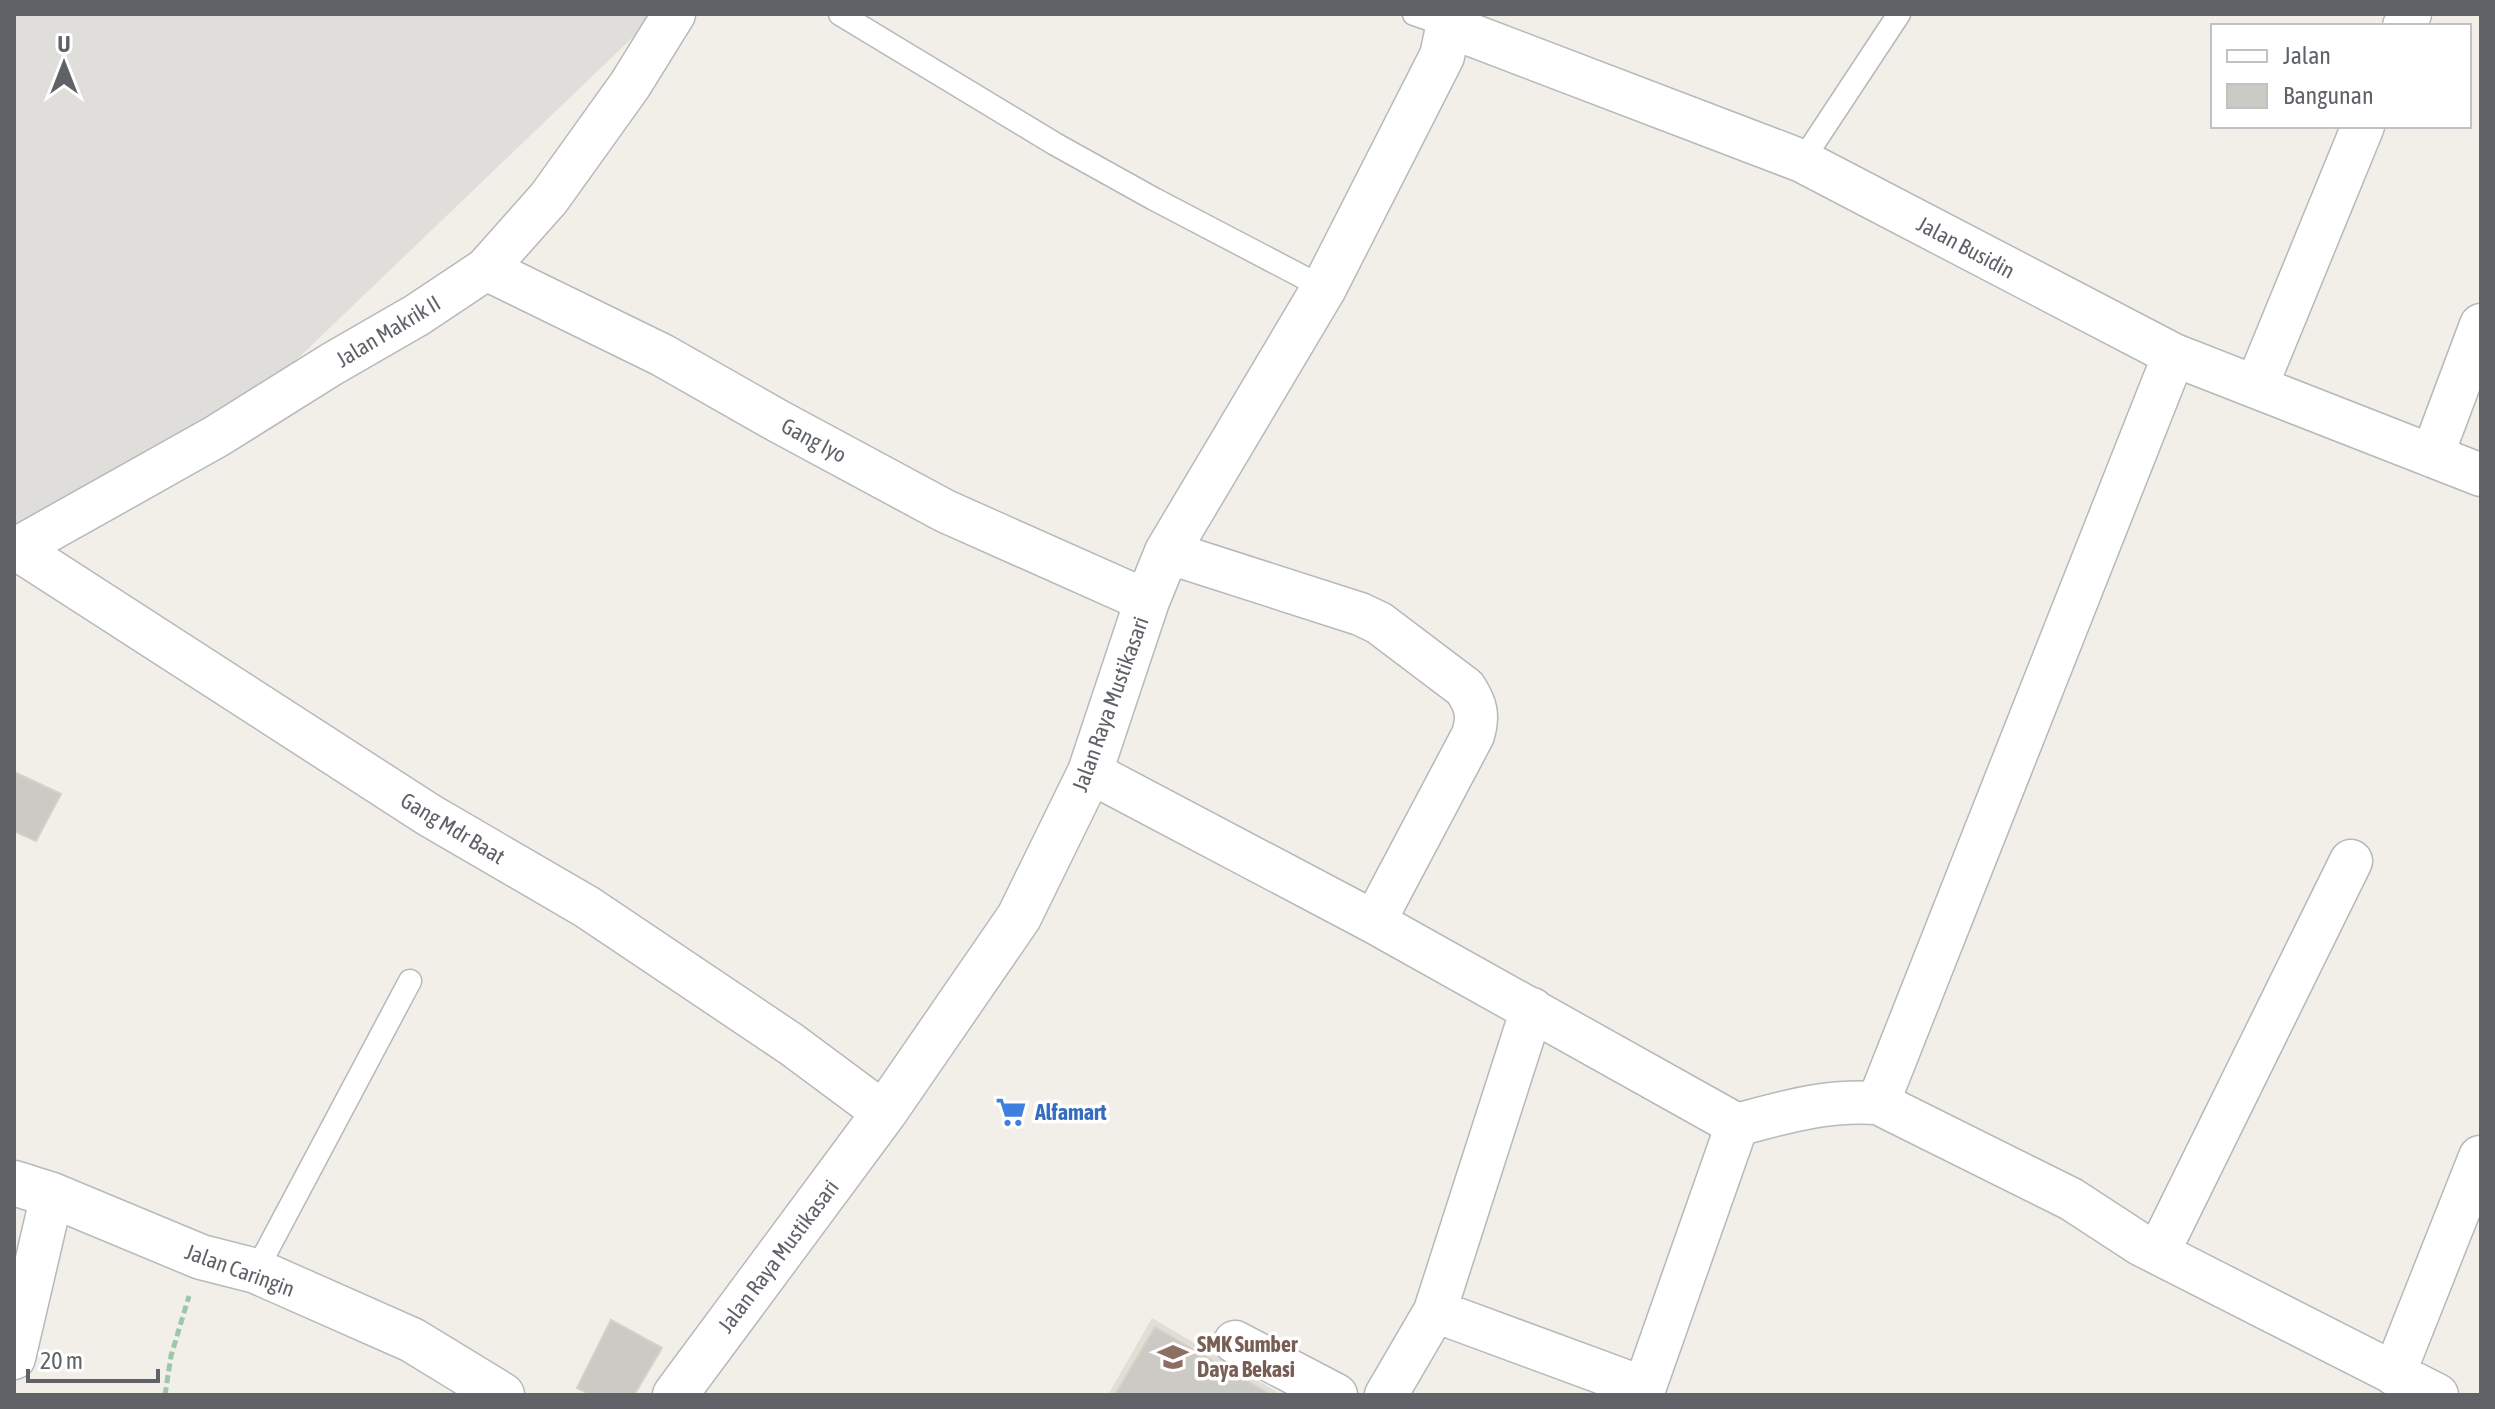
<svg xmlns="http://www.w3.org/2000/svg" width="2495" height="1409" font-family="'Asap Condensed',sans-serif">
<rect width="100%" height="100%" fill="#f1efe8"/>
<path fill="#e0deda" d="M 14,14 L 657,14 L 217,436 L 14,533 Z"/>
<path fill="#e1ded6" d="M 1152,1318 L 1282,1395 L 1108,1395 Z"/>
<path fill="#cccac5" stroke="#d6d1c6" stroke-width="2" d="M 14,772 L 61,794 L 36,841 L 14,831 Z
M 611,1320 L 662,1348 L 634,1395 L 591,1395 L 577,1388 Z
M 1155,1327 L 1271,1395 L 1115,1395 Z"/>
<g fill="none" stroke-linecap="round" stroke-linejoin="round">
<g stroke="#b5b8bc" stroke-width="25">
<path id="lane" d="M 840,14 L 1055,144 L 1154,199 L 1324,288
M 1414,14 L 1448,26
M 1802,161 L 1899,14
M 256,1271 L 410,981"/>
</g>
<g stroke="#b5b8bc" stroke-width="45">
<path id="street" d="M 1448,26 L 1802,161 L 2174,355 L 2481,475
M 2404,26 L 2410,14
M 486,269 L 662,355 L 778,421 L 945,511 L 1147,601
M 2256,387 L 2363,126
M 2432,456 L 2481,325
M 17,549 L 429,815 L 587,907 L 791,1044 L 884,1113
M 14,550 L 217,436 L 332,364 L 417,315 L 486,269 L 549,198 L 630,85 L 674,14
M 1167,552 L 1360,614 L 1379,623 L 1465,688 C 1476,705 1479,715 1473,735 L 1374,922
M 1090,772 L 1374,922 L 1737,1125 C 1789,1111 1824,1100 1878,1103 L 2071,1199 L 2140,1244 L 2437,1395
M 1878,1103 L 2174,355
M 2158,1253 L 2351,861
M 1435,1311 L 1644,1388
M 1235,1342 L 1336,1395
M 14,1358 L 52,1195
M 2394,1374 L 2480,1157
M 1386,1395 L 1435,1311 L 1532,1009
M 1642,1395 L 1737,1125"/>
</g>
<g stroke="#b6babf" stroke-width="47">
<path id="secondary" d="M 14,1183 L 52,1195 L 201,1257 L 256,1271 L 412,1340 L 502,1395
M 675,1395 L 884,1113 L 1019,917 L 1090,772 L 1147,601 L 1167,552 L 1324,288 L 1442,56 L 1451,14"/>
</g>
<path stroke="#9cc7a9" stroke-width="5" stroke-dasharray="8 4" stroke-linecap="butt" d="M 165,1395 L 171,1356 L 189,1296"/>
<use href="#lane" stroke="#fff" stroke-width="22"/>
<use href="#street" stroke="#fff" stroke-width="42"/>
<use href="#secondary" stroke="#fff" stroke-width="44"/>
</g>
<defs>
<g id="supermarket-bare" transform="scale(2.4)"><path d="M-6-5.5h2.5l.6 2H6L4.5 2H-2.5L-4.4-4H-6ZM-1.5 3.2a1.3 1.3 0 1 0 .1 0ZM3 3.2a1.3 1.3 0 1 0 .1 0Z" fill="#3f7fe0" stroke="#fff" stroke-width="2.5" paint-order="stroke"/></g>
<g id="school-bare" transform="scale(2.4)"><path d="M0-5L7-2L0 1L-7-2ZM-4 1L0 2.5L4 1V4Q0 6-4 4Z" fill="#8d6e63" stroke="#fff" stroke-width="2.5" paint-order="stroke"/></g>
</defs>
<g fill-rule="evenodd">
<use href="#supermarket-bare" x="1011" y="1112"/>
<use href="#school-bare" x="1173" y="1357"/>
</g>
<g text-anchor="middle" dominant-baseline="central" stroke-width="7" stroke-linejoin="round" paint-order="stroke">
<g font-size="22" fill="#5f6368" stroke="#fff">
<text transform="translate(1966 247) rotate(28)">Jalan Busidin</text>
<text transform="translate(388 331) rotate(-31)">Jalan Makrik II</text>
<text transform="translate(814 440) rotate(28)">Gang Iyo</text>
<text transform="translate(1110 704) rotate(-70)">Jalan Raya Mustikasari</text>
<text transform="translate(453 828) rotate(31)">Gang Mdr Baat</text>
<text transform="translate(778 1256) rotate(-53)">Jalan Raya Mustikasari</text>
<text transform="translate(240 1270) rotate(20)">Jalan Caringin</text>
</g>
<g font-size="22" font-weight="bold" fill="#366cbe" stroke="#fff" text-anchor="start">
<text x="1035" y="1112">Alfamart</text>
</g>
<g font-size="22" font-weight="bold" fill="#785e54" stroke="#fff" text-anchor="start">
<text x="1197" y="1344">SMK Sumber<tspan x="1197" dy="25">Daya Bekasi</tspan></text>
</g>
</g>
<rect width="2495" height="1409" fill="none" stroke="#5f6368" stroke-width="32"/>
<rect x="2211" y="24" width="260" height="104" fill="#ffffff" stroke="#bfc1c3" stroke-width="2"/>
<rect x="2227" y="50" width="40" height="12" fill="#ffffff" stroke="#bfc1c3" stroke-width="2"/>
<text x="2283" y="64" font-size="24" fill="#5f6368">Jalan</text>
<rect x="2227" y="84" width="40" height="24" fill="#cccac5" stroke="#bfc1c3" stroke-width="2"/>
<text x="2283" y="104" font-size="24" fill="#5f6368">Bangunan</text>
<g transform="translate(64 64)" stroke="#ffffff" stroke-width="6" paint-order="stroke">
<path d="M0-6L14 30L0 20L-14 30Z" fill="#5f6368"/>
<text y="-12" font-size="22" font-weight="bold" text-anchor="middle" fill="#5f6368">U</text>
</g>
<path d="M28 1369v12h130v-12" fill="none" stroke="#5f6368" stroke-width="4"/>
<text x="40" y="1369" font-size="24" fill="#5f6368" stroke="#ffffff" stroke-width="6" paint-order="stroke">20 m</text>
</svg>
